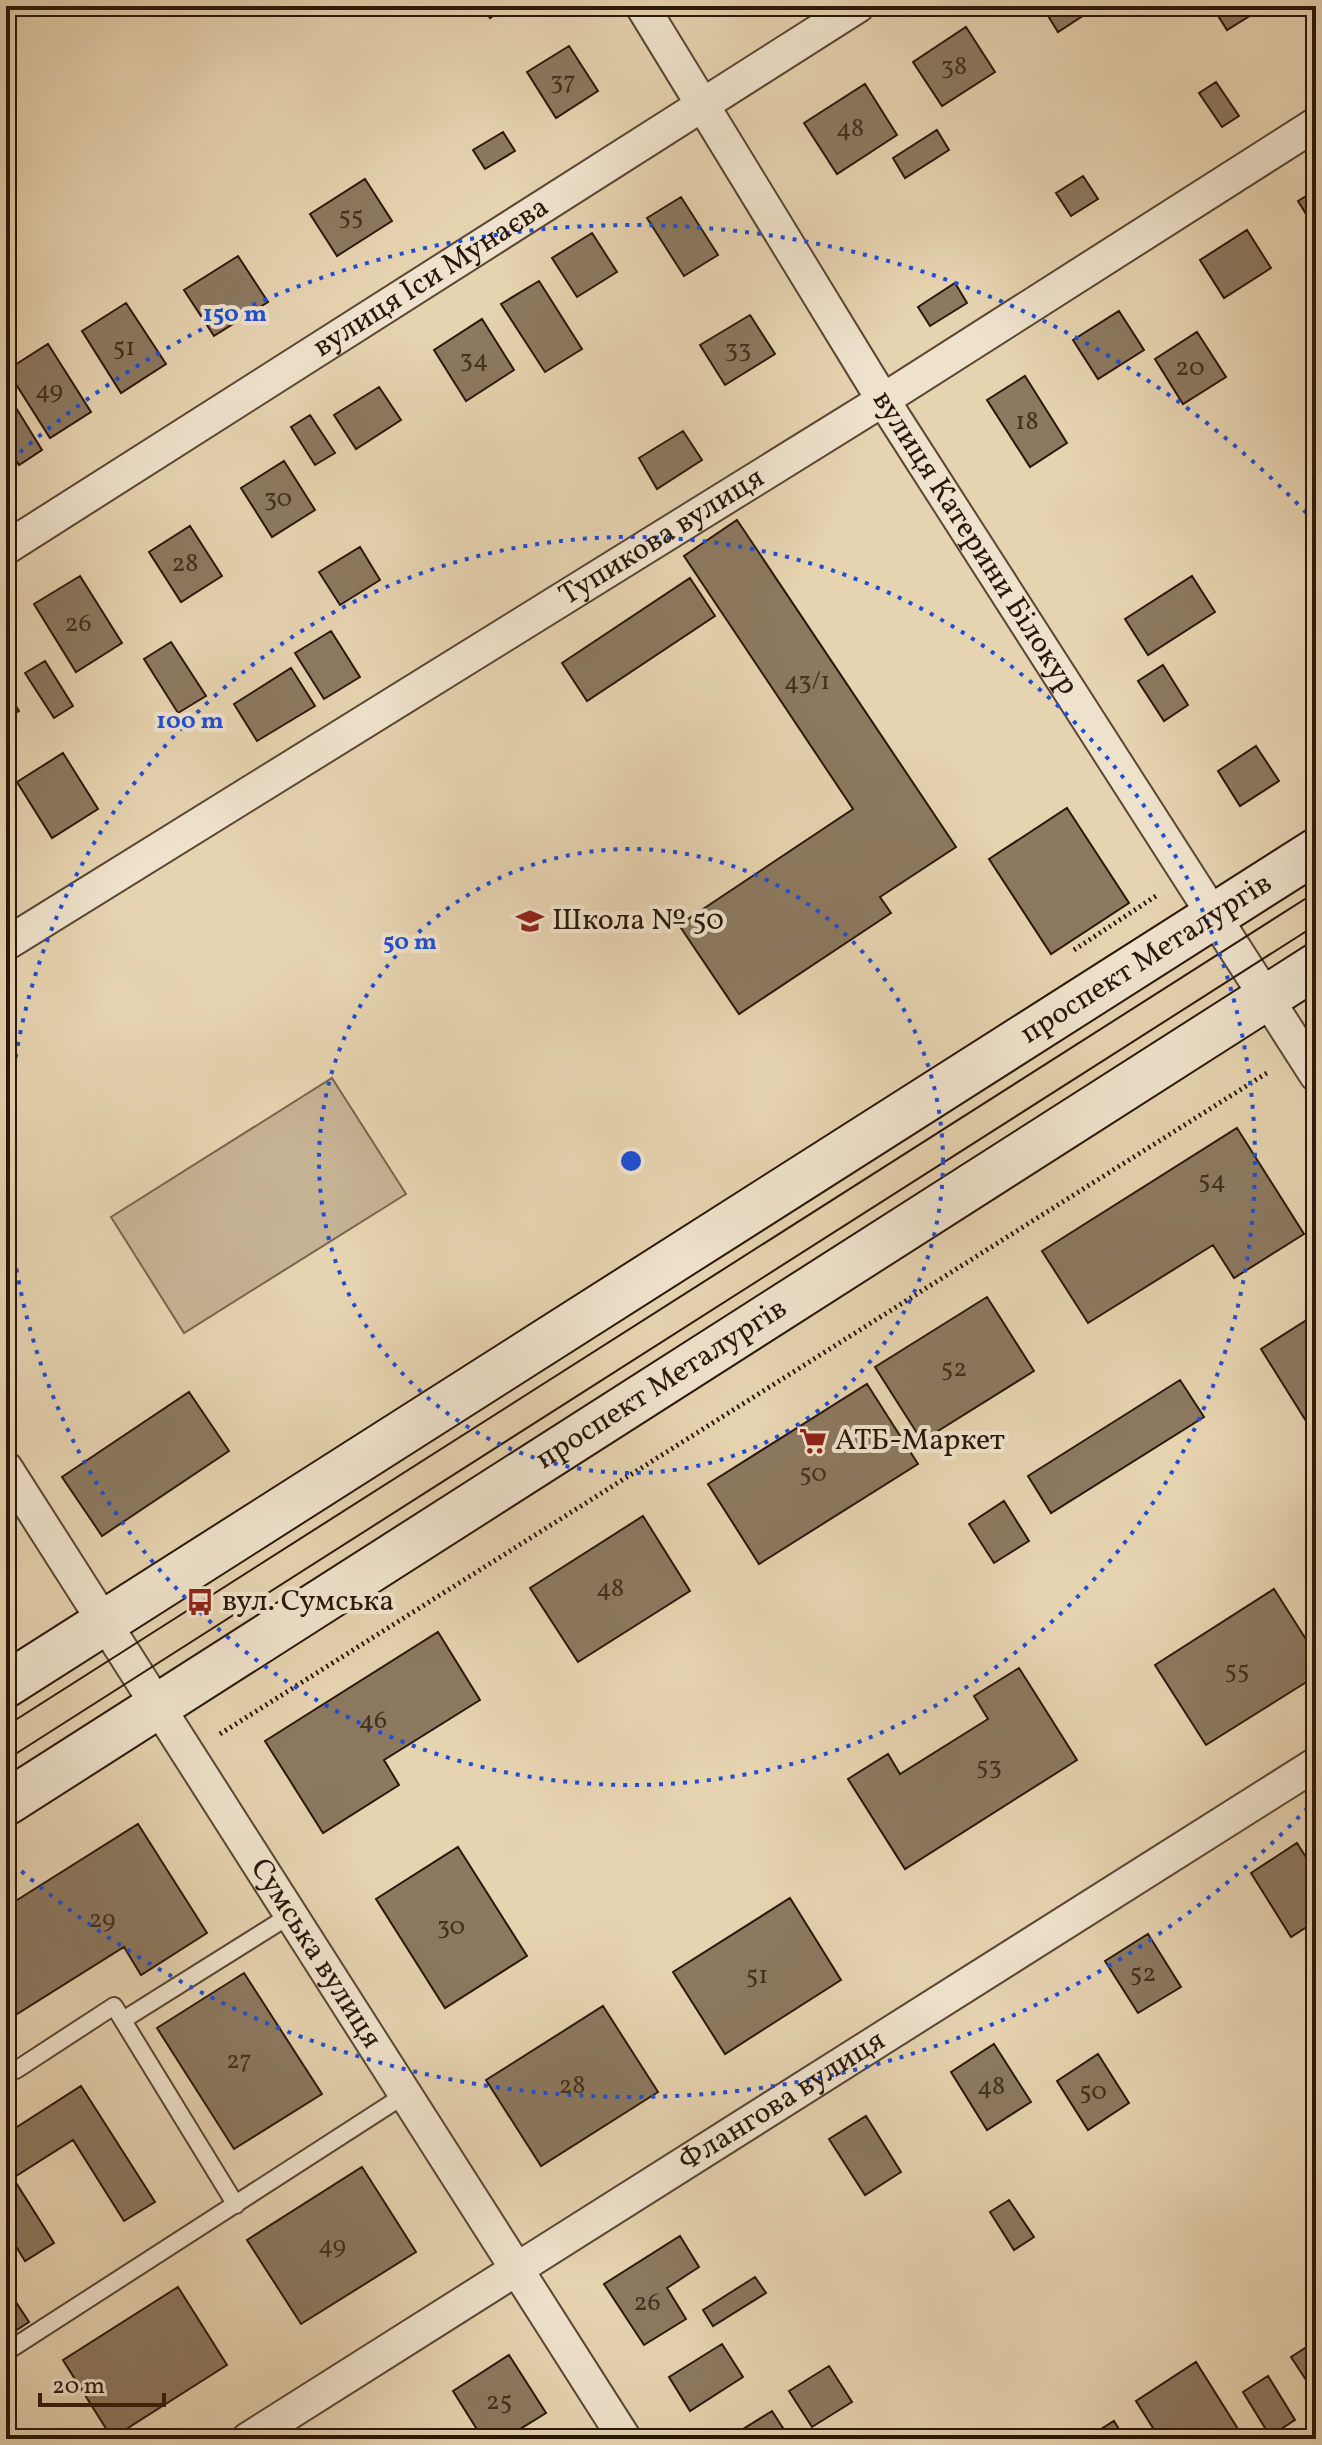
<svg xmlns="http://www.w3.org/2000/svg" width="1322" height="2445" font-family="Vollkorn,serif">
<rect width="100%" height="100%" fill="#e6d3b0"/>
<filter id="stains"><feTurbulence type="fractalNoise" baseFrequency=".0025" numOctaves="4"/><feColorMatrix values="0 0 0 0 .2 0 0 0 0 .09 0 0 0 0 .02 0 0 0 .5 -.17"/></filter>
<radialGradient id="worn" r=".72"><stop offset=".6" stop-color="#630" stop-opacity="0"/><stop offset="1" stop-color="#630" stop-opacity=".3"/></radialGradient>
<path fill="#c6b394" stroke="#78654e" stroke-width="2" d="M 332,1078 L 406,1194 L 184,1333 L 111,1217 Z"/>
<path fill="#8c7960" stroke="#2b1709" stroke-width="2" d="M 360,6 L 380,6 L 366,15 Z
M 482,6 L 508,6 L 490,18 Z
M 1042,6 L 1098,6 L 1058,32 Z
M 1212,6 L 1264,6 L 1264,7 L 1227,30 Z
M 966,27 L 995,72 L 942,106 L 913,62 Z
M 569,46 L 598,91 L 556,118 L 527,72 Z
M 1216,82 L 1239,116 L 1222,127 L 1199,93 Z
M 865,84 L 897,135 L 837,174 L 804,123 Z
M 937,130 L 949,150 L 905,178 L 893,158 Z
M 503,132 L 515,151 L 485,169 L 473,150 Z
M 1083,176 L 1098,199 L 1071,216 L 1056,193 Z
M 365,179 L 392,221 L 337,256 L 310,214 Z
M 1316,190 L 1316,230 L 1298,201 Z
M 681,197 L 718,255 L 684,276 L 647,218 Z
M 1247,230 L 1271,268 L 1224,298 L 1200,260 Z
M 592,233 L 617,272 L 577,297 L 552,258 Z
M 238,256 L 268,302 L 214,336 L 184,290 Z
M 539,281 L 582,349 L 545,372 L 501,304 Z
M 955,283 L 967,303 L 930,326 L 918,307 Z
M 126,303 L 166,364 L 121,393 L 82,331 Z
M 1119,311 L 1144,350 L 1098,379 L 1073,340 Z
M 750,315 L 775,354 L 725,385 L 700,345 Z
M 482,319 L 514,370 L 466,401 L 434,350 Z
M 1197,332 L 1226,377 L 1183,404 L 1155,359 Z
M 48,344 L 91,412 L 50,438 L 7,370 Z
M 1025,376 L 1067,443 L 1030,467 L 987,400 Z
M 379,387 L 401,420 L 356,449 L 334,415 Z
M 13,403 L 42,450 L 19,465 L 6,445 L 6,408 Z
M 310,415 L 335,453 L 315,465 L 291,427 Z
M 683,431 L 702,460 L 657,489 L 639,458 Z
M 284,461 L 315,510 L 272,537 L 241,488 Z
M 737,520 L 956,847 L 880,897 L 891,913 L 739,1014 L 679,925 L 853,809 L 684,556 Z
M 190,526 L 222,576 L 181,602 L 149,552 Z
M 360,547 L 380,580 L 340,605 L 319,572 Z
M 80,576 L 122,643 L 76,672 L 34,604 Z
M 1192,576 L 1215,612 L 1148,655 L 1125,619 Z
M 690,578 L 715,616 L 587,701 L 562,663 Z
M 331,631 L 360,677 L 324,699 L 295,653 Z
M 171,642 L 206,696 L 178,713 L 144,659 Z
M 45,661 L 73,706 L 54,718 L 25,673 Z
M 1163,665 L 1188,705 L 1164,721 L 1138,681 Z
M 291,668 L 315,706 L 257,741 L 234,704 Z
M 6,690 L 19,711 L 6,719 Z
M 1316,701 L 1316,724 L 1306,708 Z
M 1256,746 L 1279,781 L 1240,806 L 1218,771 Z
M 63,753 L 98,809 L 52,838 L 17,782 Z
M 1067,808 L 1129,903 L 1051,954 L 989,859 Z
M 1237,1128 L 1304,1234 L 1234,1278 L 1213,1245 L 1088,1323 L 1042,1251 Z
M 987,1297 L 1034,1371 L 922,1441 L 875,1367 Z
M 1316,1314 L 1316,1437 L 1261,1349 Z
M 1180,1380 L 1204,1417 L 1051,1513 L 1028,1476 Z
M 867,1384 L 918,1464 L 759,1564 L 708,1484 Z
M 189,1392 L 229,1451 L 102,1536 L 62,1477 Z
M 1004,1501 L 1029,1541 L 994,1563 L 969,1524 Z
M 643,1516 L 690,1591 L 578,1662 L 530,1588 Z
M 1274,1589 L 1316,1655 L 1316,1676 L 1206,1745 L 1155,1665 Z
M 438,1632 L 480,1700 L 384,1760 L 399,1785 L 323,1833 L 265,1741 Z
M 1019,1668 L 1077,1760 L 905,1869 L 848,1779 L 888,1754 L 900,1774 L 988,1719 L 974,1696 Z
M 138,1824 L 207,1933 L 141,1975 L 124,1947 L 6,2021 L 6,1907 Z
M 1297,1843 L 1316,1873 L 1316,1921 L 1291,1937 L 1251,1873 Z
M 458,1847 L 527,1956 L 445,2008 L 376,1899 Z
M 790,1898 L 841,1980 L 725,2054 L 673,1972 Z
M 1148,1934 L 1181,1987 L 1138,2013 L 1105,1961 Z
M 244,1973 L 322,2094 L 234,2149 L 157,2028 Z
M 603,2006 L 658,2092 L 541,2166 L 486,2080 Z
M 994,2044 L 1031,2102 L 987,2130 L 951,2072 Z
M 1098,2054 L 1129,2103 L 1088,2130 L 1057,2081 Z
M 81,2086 L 155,2202 L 124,2221 L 73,2140 L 13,2178 L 54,2243 L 25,2261 L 6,2230 L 6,2134 Z
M 866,2116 L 901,2172 L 865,2195 L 829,2139 Z
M 362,2167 L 416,2252 L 301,2324 L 247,2240 Z
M 1009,2200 L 1034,2237 L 1014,2250 L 990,2212 Z
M 680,2236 L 699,2267 L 667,2288 L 686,2319 L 644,2345 L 604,2284 Z
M 755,2277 L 766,2293 L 713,2326 L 703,2310 Z
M 6,2287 L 29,2322 L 6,2337 Z
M 178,2287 L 227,2365 L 112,2438 L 63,2360 Z
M 1316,2341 L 1316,2374 L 1306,2380 L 1291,2357 Z
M 722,2344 L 743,2377 L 690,2411 L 669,2377 Z
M 509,2355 L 546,2413 L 504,2439 L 483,2439 L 453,2391 Z
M 1196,2362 L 1238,2429 L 1223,2439 L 1160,2439 L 1136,2401 Z
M 829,2366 L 852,2402 L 812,2427 L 789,2391 Z
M 1268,2376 L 1295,2420 L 1270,2436 L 1243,2392 Z
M 772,2411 L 790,2439 L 727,2439 Z
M 1114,2421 L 1125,2439 L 1085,2439 Z"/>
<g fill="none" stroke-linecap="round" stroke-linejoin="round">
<g stroke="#5a4633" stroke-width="20">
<path id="lane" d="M 123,2020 L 292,1914
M 16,2070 L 114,2006 L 236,2205
M 6,2352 L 406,2094"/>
</g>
<g stroke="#5a4633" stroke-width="36">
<g id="street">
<path id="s1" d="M 642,6 L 883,400 L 1316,1075"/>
<path id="s2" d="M 6,548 L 858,6"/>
<path id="s3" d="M 6,944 L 883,400 L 1316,124"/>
<path id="s4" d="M 6,1468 L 625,2439"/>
<path id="s5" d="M 248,2439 L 1316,1764"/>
</g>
</g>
<g stroke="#2b1709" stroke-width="48">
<g id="secondary">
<path id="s6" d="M 6,1685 L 1316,851"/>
<path id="s7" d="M 6,1803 L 1316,966"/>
</g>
</g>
<path stroke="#2b1709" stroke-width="5" stroke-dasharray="2 4" stroke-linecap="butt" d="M 1074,950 L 1159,894
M 220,1734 L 1270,1071"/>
<use href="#lane" stroke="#efe2cc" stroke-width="16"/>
<use href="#street" stroke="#efe2cc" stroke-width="32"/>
<use href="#secondary" stroke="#efe2cc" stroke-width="44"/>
<path stroke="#2b1709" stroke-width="2" d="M 6,1726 L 1316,892
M 6,1760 L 1316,925"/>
</g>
<g fill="none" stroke="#1d4ed8" stroke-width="4" stroke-dasharray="4 8">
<circle cx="631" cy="1161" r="312"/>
<circle cx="631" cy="1161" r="624"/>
<path d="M1316 1799A936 936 0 0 1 11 1862M11 460A936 936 0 0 1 1316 523"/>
</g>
<defs>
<g id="school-bare" transform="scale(2.16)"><path d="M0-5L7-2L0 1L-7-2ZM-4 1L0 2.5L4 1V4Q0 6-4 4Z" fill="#8f2418" stroke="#efe2cc" stroke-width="2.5" paint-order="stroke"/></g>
<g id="supermarket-bare" transform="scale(2.16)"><path d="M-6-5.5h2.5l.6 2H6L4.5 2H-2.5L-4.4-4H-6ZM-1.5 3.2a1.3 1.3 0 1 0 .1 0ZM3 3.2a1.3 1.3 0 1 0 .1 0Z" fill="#8f2418" stroke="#efe2cc" stroke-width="2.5" paint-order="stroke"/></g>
<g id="bus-bare" transform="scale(2.16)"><path d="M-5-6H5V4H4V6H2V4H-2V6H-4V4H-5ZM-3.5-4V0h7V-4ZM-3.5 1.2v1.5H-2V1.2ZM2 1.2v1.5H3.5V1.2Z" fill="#8f2418" stroke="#efe2cc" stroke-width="2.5" paint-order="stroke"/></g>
</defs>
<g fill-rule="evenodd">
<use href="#school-bare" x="530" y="921"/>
<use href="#supermarket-bare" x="813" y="1441"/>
<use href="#bus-bare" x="200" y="1602"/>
</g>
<g text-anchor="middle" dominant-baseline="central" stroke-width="8" stroke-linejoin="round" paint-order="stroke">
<g font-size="26" fill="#43301f">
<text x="954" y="67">38</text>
<text x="563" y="82">37</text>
<text x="850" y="129">48</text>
<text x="351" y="217">55</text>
<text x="124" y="348">51</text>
<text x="738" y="350">33</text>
<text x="474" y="360">34</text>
<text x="1190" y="368">20</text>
<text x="49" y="391">49</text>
<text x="1027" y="422">18</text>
<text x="278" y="499">30</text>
<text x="185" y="564">28</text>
<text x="78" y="624">26</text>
<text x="807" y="682">43/1</text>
<text x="1212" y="1181">54</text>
<text x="954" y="1369">52</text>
<text x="813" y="1474">50</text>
<text x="610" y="1589">48</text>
<text x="1237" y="1671">55</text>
<text x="373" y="1721">46</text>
<text x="989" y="1767">53</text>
<text x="102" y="1920">29</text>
<text x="451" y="1927">30</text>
<text x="1143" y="1974">52</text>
<text x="757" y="1976">51</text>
<text x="239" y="2061">27</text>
<text x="572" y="2086">28</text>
<text x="991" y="2087">48</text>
<text x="1093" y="2092">50</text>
<text x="332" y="2246">49</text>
<text x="647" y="2303">26</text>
<text x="499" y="2402">25</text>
</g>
<g font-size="30" fill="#2b1709" stroke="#efe2cc">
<text stroke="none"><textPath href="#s2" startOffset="504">вулиця Іси Мунаєва</textPath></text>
<text stroke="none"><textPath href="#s3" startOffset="772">Тупикова вулиця</textPath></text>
<text stroke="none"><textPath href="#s1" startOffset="632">вулиця Катерини Білокур</textPath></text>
<text stroke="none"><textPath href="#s6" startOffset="1352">проспект Металургів</textPath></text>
<text stroke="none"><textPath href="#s7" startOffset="778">проспект Металургів</textPath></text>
<text stroke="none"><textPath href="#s4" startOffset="576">Сумська вулиця</textPath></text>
<text stroke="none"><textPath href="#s5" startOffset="632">Флангова вулиця</textPath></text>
</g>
<g font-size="30" fill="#2b1709" stroke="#efe2cc" text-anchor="start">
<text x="552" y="921">Школа № 50</text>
<text x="835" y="1441">АТБ-Маркет</text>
<text x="222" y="1602">вул. Сумська</text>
</g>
</g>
<circle cx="631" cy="1161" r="12" fill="#1d4ed8" stroke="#efe2cc" stroke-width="4"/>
<g font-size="24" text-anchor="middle" font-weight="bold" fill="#1d4ed8" stroke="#efe2cc" stroke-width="8" stroke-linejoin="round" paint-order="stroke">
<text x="235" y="321">150 m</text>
<text x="190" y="728">100 m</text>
<text x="410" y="949">50 m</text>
</g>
<rect width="1322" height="2445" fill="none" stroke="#e6d3b0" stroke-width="32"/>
<rect x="8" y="8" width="1306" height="2429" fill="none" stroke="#2b1709" stroke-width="4"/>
<rect x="16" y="16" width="1290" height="2413" fill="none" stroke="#2b1709" stroke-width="2"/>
<path d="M40 2393v12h124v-12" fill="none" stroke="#2b1709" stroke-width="4"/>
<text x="52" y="2393" font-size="24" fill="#2b1709" stroke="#efe2cc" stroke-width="6" paint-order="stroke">20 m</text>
<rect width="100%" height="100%" filter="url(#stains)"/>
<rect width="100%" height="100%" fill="url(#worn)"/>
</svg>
